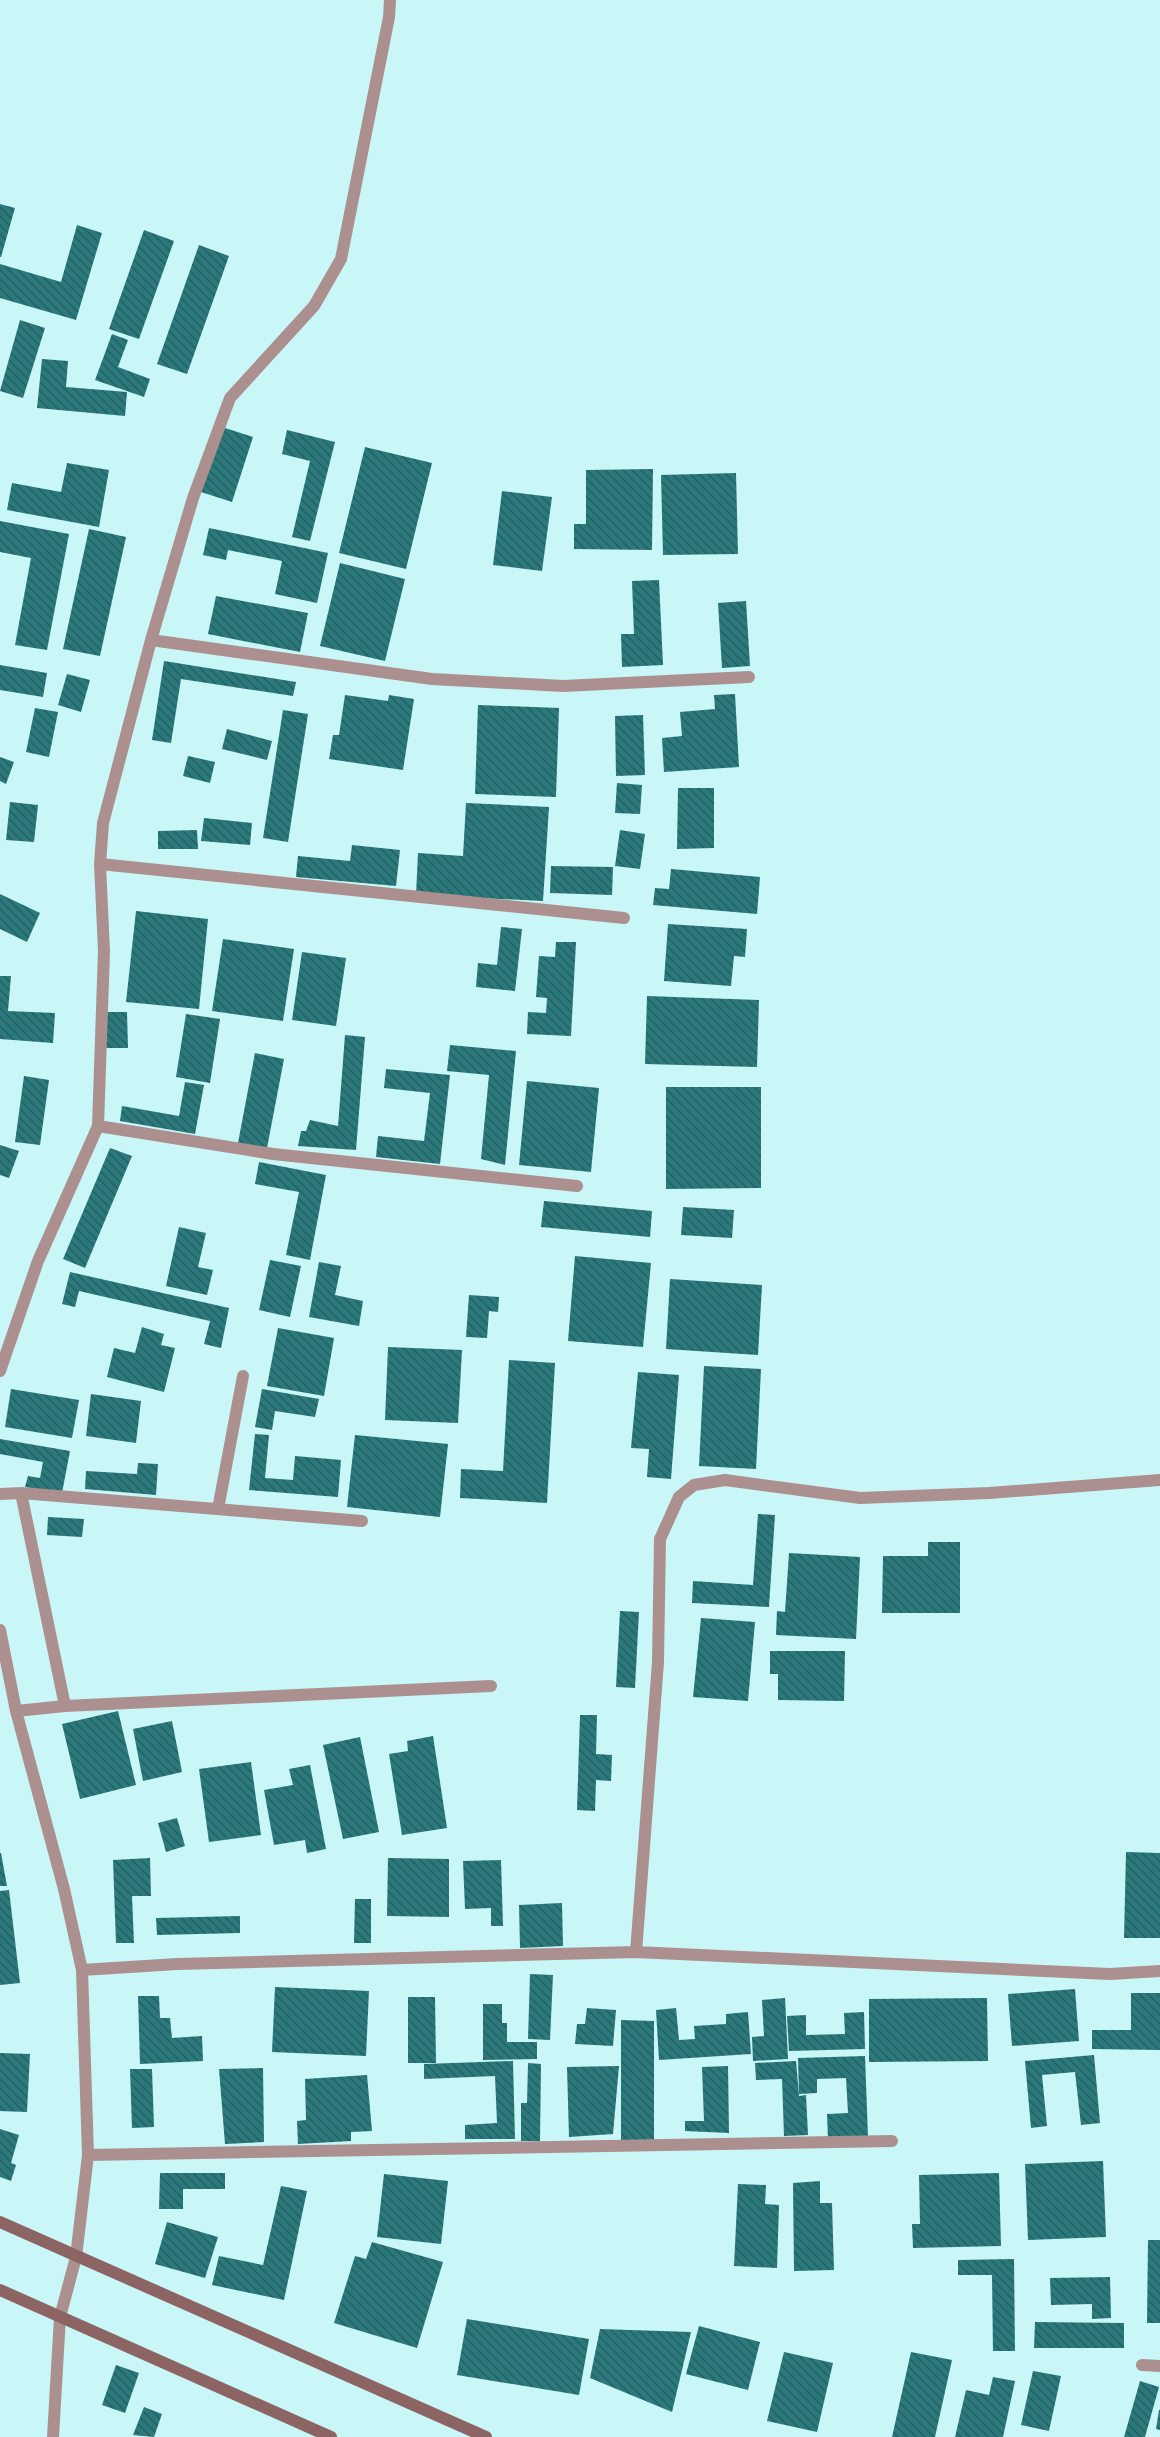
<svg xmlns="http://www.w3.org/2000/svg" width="1160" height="2437" font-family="'Noto Sans',sans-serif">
<defs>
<pattern id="building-back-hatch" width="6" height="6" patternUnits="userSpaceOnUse" patternTransform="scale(1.5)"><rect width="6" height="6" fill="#2c797c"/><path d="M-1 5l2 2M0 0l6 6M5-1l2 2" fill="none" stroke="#245f61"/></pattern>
</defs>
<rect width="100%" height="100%" fill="#c9f6f7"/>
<path fill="url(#building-back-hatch)" d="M 0,204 L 15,208 L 1,257 L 0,257 Z
M 77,225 L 102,233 L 76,320 L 0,298 L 0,264 L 61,282 Z
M 144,230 L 174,241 L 139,339 L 109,329 Z
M 199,245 L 229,256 L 187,374 L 157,364 Z
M 20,320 L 45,328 L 23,398 L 0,391 Z
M 112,334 L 128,340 L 118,367 L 150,379 L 144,397 L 95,380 Z
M 42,359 L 68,361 L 66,387 L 127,392 L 125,416 L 37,408 Z
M 222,427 L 253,437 L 232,502 L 201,492 Z
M 287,430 L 335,442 L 310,541 L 292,537 L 310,461 L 282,454 Z
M 365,447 L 432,463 L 406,569 L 339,553 Z
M 67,463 L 109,470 L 99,527 L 7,510 L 12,483 L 61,492 Z
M 653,469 L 652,550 L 574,549 L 574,524 L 586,524 L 586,470 Z
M 736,473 L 738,554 L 663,555 L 661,475 Z
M 502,491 L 552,497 L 542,571 L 493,565 Z
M 0,521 L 69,534 L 47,650 L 15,645 L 31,558 L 0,552 Z
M 209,528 L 328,553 L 317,603 L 275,594 L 282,561 L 228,550 L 226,560 L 203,555 Z
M 89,529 L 126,537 L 100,656 L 63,649 Z
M 340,563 L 405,579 L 385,661 L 320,646 Z
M 659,580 L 663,665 L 622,667 L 621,634 L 634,634 L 632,581 Z
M 216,596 L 308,613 L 300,652 L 208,634 Z
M 746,601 L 750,666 L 722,668 L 718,603 Z
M 164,661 L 296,682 L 293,696 L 181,679 L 171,743 L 152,740 Z
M 0,665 L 47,673 L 43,697 L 0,690 Z
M 67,674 L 90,680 L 81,712 L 58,705 Z
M 735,694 L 739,767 L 664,772 L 662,738 L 682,736 L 680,712 L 715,709 L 714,695 Z
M 345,695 L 388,701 L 389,695 L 414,699 L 403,770 L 329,759 L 333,735 L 339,735 Z
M 478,705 L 559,708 L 556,797 L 475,794 Z
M 35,708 L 58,712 L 49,757 L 26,752 Z
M 283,710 L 308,714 L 288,842 L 263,838 Z
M 643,715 L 645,775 L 616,776 L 615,716 Z
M 227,729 L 272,741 L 267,760 L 222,749 Z
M 188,756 L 215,762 L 210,783 L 183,776 Z
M 0,757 L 14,762 L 6,784 L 0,781 Z
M 617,783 L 642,785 L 640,814 L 615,813 Z
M 678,788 L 714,788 L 714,848 L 677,849 Z
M 10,802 L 38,805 L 34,842 L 6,840 Z
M 466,803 L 549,807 L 543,901 L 416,895 L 418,853 L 463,856 Z
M 204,818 L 252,823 L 250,845 L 201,841 Z
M 197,830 L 198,849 L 158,849 L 158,831 Z
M 620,830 L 645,834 L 640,869 L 615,866 Z
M 352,845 L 400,850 L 396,886 L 296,877 L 298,856 L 350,861 Z
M 551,866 L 613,867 L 612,895 L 550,893 Z
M 671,869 L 760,877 L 757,914 L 653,905 L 655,888 L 669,889 Z
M 0,894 L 40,913 L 27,942 L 0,929 Z
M 136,911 L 208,919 L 199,1009 L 126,1002 Z
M 668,924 L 747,929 L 745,957 L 734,956 L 731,986 L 664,981 Z
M 501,927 L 522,929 L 515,991 L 476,987 L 478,963 L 497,965 Z
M 223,939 L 294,949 L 283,1021 L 212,1011 Z
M 556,942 L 576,942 L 571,1036 L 527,1034 L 528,1012 L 546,1013 L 547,998 L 536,997 L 539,956 L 555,957 Z
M 302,952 L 346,958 L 336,1026 L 292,1020 Z
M 0,976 L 11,976 L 8,1011 L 55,1013 L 53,1043 L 0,1039 Z
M 647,996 L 759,1000 L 757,1067 L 645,1064 Z
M 106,1012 L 127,1012 L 128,1048 L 106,1048 Z
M 186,1014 L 220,1019 L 210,1083 L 176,1077 Z
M 345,1035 L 365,1037 L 356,1150 L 298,1146 L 301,1131 L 306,1131 L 310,1120 L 338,1126 Z
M 450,1045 L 516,1051 L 505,1165 L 481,1159 L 489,1075 L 447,1071 Z
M 255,1053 L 284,1059 L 267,1148 L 238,1143 Z
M 386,1069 L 450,1075 L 440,1164 L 376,1157 L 378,1136 L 424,1141 L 430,1093 L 384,1088 Z
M 24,1076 L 49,1080 L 40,1145 L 15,1142 Z
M 527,1081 L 599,1088 L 591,1172 L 519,1165 Z
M 185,1082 L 204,1085 L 195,1134 L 120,1121 L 122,1106 L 179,1116 Z
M 666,1087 L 761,1087 L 761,1188 L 666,1189 Z
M 0,1145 L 19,1151 L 9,1178 L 0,1175 Z
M 110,1148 L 132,1156 L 85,1268 L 63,1259 Z
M 259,1162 L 326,1175 L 310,1260 L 286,1255 L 299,1192 L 255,1184 Z
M 544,1201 L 652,1211 L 650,1237 L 541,1227 Z
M 683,1207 L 734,1210 L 732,1238 L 681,1235 Z
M 179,1227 L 206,1233 L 198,1267 L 213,1270 L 207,1295 L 166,1286 Z
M 575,1256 L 651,1263 L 643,1347 L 568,1341 Z
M 270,1260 L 301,1266 L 290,1317 L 259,1310 Z
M 319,1262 L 341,1266 L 335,1295 L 363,1301 L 359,1326 L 309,1317 Z
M 70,1272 L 229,1308 L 221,1348 L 204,1344 L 210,1321 L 79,1291 L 75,1307 L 62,1304 Z
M 670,1279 L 762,1285 L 758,1355 L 666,1349 Z
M 469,1295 L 499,1297 L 498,1312 L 489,1311 L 487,1338 L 466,1337 Z
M 142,1327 L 164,1334 L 161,1345 L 175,1348 L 164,1392 L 107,1377 L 114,1348 L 135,1353 Z
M 278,1328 L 334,1338 L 324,1396 L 267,1386 Z
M 388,1347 L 462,1350 L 458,1423 L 385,1420 Z
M 509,1360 L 555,1363 L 547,1503 L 460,1498 L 461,1469 L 503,1471 Z
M 704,1366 L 761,1369 L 756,1469 L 699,1466 Z
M 638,1372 L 679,1375 L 671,1479 L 647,1477 L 649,1449 L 631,1448 Z
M 11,1389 L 79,1400 L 72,1438 L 5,1427 Z
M 262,1389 L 319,1399 L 315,1417 L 275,1411 L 272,1430 L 255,1427 Z
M 91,1394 L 141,1401 L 136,1443 L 86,1436 Z
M 255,1434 L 269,1435 L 265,1478 L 293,1480 L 295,1456 L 341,1460 L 338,1497 L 249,1490 Z
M 355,1435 L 448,1444 L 440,1517 L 347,1507 Z
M 0,1439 L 70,1451 L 62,1493 L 25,1487 L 28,1476 L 40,1478 L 43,1462 L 0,1454 Z
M 138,1463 L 158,1464 L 156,1495 L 85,1489 L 86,1471 L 137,1474 Z
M 758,1514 L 775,1515 L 769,1607 L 692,1603 L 693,1581 L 753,1585 Z
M 48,1517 L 84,1519 L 82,1537 L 47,1535 Z
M 928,1542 L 960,1542 L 960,1613 L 882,1613 L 883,1556 L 928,1556 Z
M 789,1553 L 860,1557 L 856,1639 L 776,1635 L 777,1611 L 785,1612 Z
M 620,1611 L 639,1612 L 635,1688 L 616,1687 Z
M 701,1618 L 755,1622 L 748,1701 L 693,1697 Z
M 770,1651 L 845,1651 L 844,1701 L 778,1700 L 778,1674 L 770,1674 Z
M 118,1711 L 136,1785 L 80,1799 L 62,1724 Z
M 580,1715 L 597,1715 L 596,1754 L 612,1755 L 611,1781 L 596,1780 L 595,1811 L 577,1810 Z
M 172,1721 L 182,1772 L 143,1781 L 133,1729 Z
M 433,1736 L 447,1828 L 402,1835 L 389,1754 L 408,1751 L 407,1741 Z
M 360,1737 L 379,1832 L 343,1839 L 323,1745 Z
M 251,1762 L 261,1835 L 209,1842 L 199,1769 Z
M 310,1765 L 326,1849 L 307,1853 L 305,1840 L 274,1845 L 264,1790 L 293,1785 L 289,1769 Z
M 177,1818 L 185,1846 L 166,1852 L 158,1823 Z
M 1126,1852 L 1160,1853 L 1160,1938 L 1124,1938 Z
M 0,1853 L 1,1853 L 7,1886 L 0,1886 Z
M 150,1858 L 151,1896 L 132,1896 L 134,1943 L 116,1943 L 113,1860 Z
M 388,1858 L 449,1859 L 449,1917 L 387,1916 Z
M 501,1860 L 503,1926 L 491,1926 L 491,1908 L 465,1909 L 463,1861 Z
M 9,1890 L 20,1983 L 0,1985 L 0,1891 Z
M 355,1899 L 371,1899 L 371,1943 L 354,1943 Z
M 562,1903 L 563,1946 L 520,1948 L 519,1905 Z
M 240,1916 L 240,1933 L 157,1935 L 156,1918 Z
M 530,1974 L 553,1975 L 550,2040 L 528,2039 Z
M 275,1987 L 369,1991 L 366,2056 L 272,2052 Z
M 1075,1989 L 1079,2041 L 1012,2046 L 1008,1994 Z
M 1131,1993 L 1160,1993 L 1160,2050 L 1092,2049 L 1092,2030 L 1131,2030 Z
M 138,1996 L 159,1996 L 160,2018 L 170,2018 L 172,2038 L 202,2036 L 203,2061 L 140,2064 Z
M 408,1997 L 435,1997 L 436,2063 L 408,2063 Z
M 785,1998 L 788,2059 L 753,2061 L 752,2037 L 764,2036 L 762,2000 Z
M 987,1998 L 988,2061 L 869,2062 L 869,1999 Z
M 483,2004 L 502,2004 L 502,2023 L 507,2023 L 507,2042 L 537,2042 L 537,2059 L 483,2060 Z
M 587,2008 L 616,2010 L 613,2046 L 575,2044 L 577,2024 L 585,2024 Z
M 676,2008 L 679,2040 L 695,2039 L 694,2026 L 726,2024 L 726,2014 L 748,2012 L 751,2054 L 659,2060 L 656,2010 Z
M 864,2012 L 865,2049 L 789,2051 L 787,2016 L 806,2015 L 806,2035 L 845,2034 L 844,2013 Z
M 621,2020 L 654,2021 L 654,2143 L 621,2143 Z
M 0,2053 L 30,2054 L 27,2112 L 0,2111 Z
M 1094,2055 L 1100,2123 L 1081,2125 L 1075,2072 L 1042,2075 L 1047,2126 L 1031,2128 L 1025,2061 Z
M 865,2056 L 868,2137 L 828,2139 L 827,2114 L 848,2113 L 846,2078 L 817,2079 L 817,2093 L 799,2094 L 798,2058 Z
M 513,2061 L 515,2139 L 465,2139 L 465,2125 L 497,2123 L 495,2076 L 424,2079 L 424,2064 Z
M 796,2061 L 799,2096 L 806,2095 L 808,2135 L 784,2136 L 782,2079 L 756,2080 L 755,2063 Z
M 528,2063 L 541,2064 L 540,2141 L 521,2141 L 521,2103 L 527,2103 Z
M 619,2066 L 613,2134 L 569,2137 L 567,2067 Z
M 728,2066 L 729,2133 L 685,2131 L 685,2121 L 704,2121 L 702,2067 Z
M 263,2068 L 264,2142 L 225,2144 L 219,2069 Z
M 130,2069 L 152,2069 L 154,2127 L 132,2128 Z
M 367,2075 L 372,2131 L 351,2132 L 351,2141 L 298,2144 L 297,2121 L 306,2120 L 305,2079 Z
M 0,2129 L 19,2135 L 11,2163 L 16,2165 L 11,2181 L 0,2177 Z
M 1103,2161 L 1106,2237 L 1028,2240 L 1025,2164 Z
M 160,2173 L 225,2173 L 225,2189 L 183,2189 L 183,2209 L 159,2209 Z
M 999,2173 L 1001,2246 L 913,2248 L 912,2224 L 920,2224 L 919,2175 Z
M 384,2174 L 448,2181 L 441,2244 L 377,2237 Z
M 820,2181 L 820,2203 L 832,2203 L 834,2270 L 794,2271 L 793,2183 Z
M 738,2184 L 766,2185 L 765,2204 L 779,2205 L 777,2268 L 734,2266 Z
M 281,2186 L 307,2191 L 284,2300 L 212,2285 L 219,2256 L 263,2265 Z
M 167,2222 L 218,2237 L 205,2278 L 155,2264 Z
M 1148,2240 L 1160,2240 L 1160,2323 L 1147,2323 Z
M 372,2242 L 443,2262 L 417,2348 L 334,2323 L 355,2256 L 366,2259 Z
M 1014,2259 L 1015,2351 L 993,2351 L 992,2275 L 958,2275 L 958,2260 Z
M 1110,2277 L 1111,2318 L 1092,2319 L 1092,2304 L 1051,2305 L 1050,2278 Z
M 467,2319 L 589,2339 L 579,2395 L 457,2375 Z
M 1035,2322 L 1124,2323 L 1124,2348 L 1034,2348 Z
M 699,2326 L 760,2342 L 748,2390 L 686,2374 Z
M 600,2329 L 691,2332 L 672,2412 L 590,2378 Z
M 784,2352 L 833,2363 L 817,2432 L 767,2421 Z
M 911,2352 L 952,2360 L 935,2437 L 892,2437 Z
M 116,2365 L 139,2373 L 125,2413 L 102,2405 Z
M 1033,2371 L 1061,2376 L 1049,2431 L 1021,2425 Z
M 993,2377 L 1015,2381 L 1003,2437 L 955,2437 L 966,2390 L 989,2395 Z
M 1140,2381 L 1159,2387 L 1145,2437 L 1124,2437 Z
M 144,2407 L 162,2414 L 154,2437 L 133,2435 Z
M 1159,2410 L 1160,2410 L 1160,2430 L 1156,2429 Z"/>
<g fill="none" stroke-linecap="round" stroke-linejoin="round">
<path stroke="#ac908f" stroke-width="12" d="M 151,640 L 432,679 L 563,686 L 749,677
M 100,864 L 624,918
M 98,1126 L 273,1154 L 577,1186
M 0,1371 L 38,1261 L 98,1126 L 104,951 L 100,864 L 103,823 L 151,640 L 193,498 L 230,398 L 314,306 L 341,259 L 389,17 L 390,0
M 21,1493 L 65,1706
M 0,1494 L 21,1493 L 362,1521
M 218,1509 L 243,1376
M 0,1630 L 16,1711 L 64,1889 L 82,1970 L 88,2155 L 76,2257 L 60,2317 L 53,2437
M 16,1711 L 65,1706 L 491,1686
M 636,1952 L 658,1662 L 660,1539 L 679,1497 L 694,1485 L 725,1480 L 860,1498 L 989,1493 L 1160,1480
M 82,1970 L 177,1964 L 636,1952 L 1110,1974 L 1160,1971
M 88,2155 L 892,2141
M 1142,2365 L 1160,2366"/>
<path stroke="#8b6463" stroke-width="12" d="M 0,2222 L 486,2437
M 0,2290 L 331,2437"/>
</g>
</svg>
